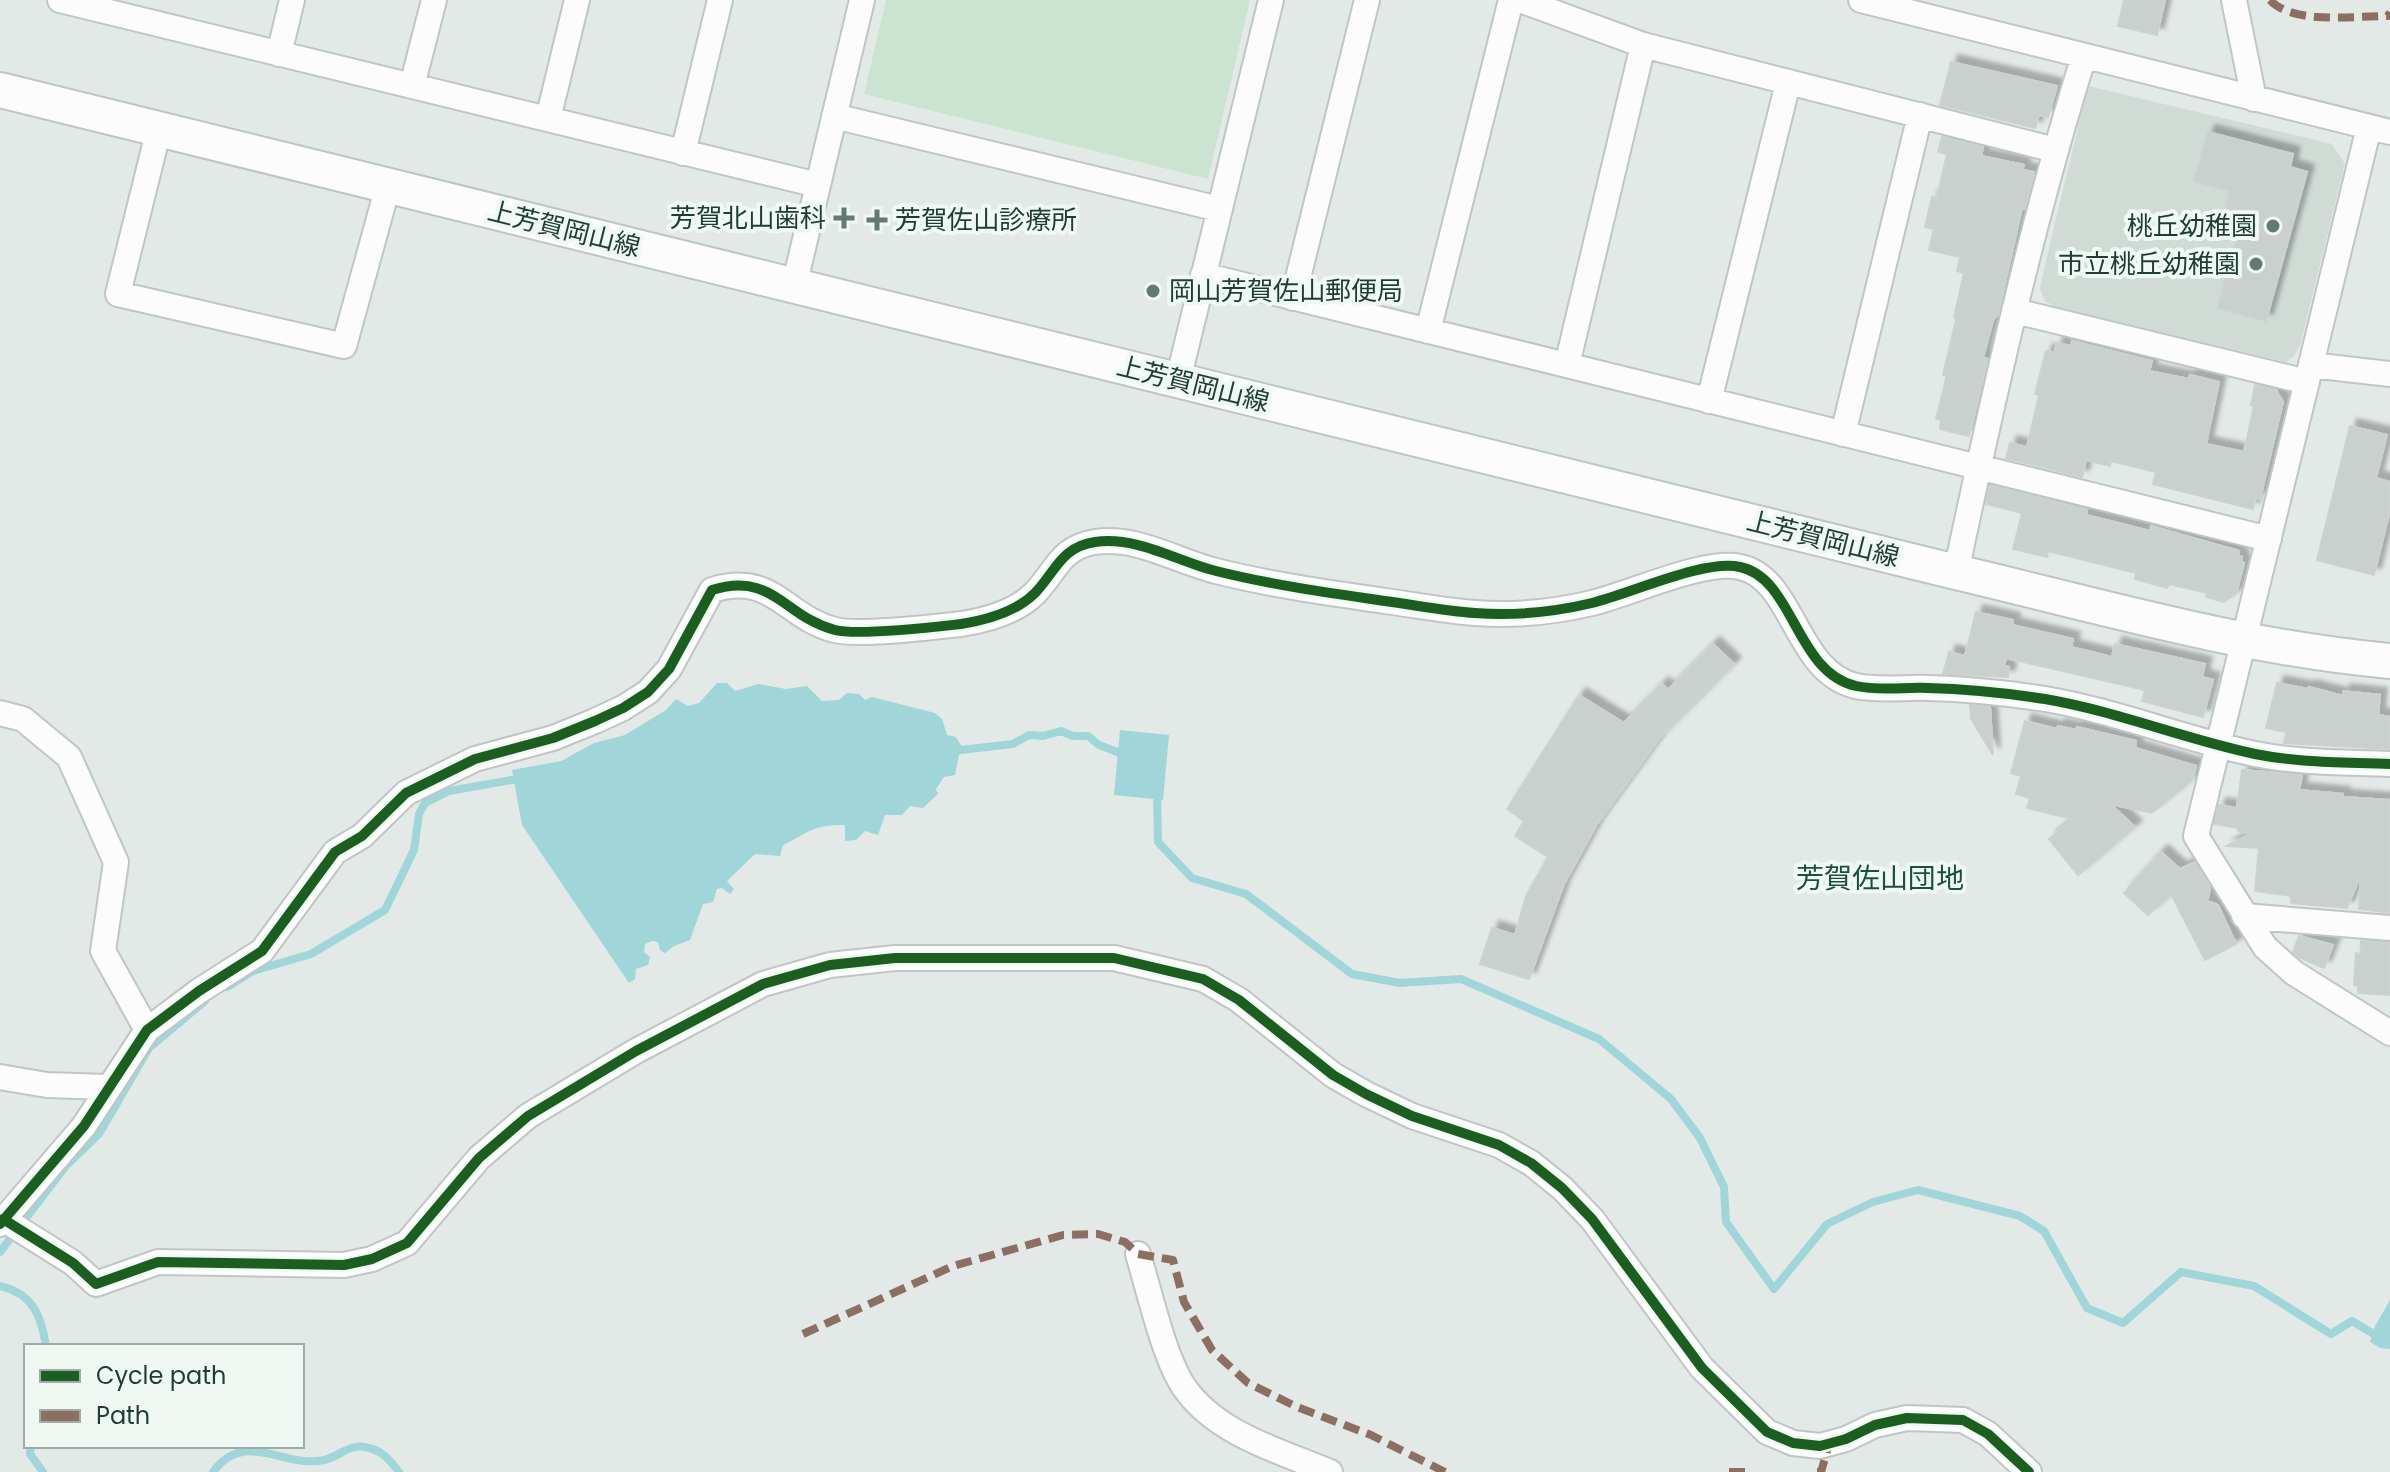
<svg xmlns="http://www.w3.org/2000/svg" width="2390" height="1472" font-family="Poppins,'Noto Sans JP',sans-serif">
<defs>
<filter id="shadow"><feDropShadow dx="7" dy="-7" stdDeviation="2" flood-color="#0004"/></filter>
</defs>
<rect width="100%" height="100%" fill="#e3e9e6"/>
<path fill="#d0dbd6" d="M 2088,86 L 2332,144 L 2345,164 L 2300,345 L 2294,356 L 2286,362 L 2056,307 L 2045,301 L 2040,289 L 2043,273 Z"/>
<path fill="#cbe4d1" d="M 886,0 L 1250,0 L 1208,179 L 864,94 Z"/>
<path fill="#a0d5da" d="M 717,683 L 727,683 L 735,691 L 758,684 L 786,689 L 807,686 L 822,701 L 839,700 L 847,693 L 859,694 L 865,700 L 872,697 L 935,713 L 942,719 L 947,735 L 956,737 L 961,745 L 955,775 L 944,777 L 936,789 L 938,794 L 923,808 L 910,806 L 902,815 L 885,815 L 878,835 L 865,831 L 856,840 L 845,841 L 845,825 C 810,825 811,832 783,845 L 780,856 L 755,854 L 727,881 L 734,889 L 730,894 L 722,888 L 717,889 L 713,902 L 703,904 L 690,940 L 674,946 L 665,953 L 660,950 L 658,942 L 652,941 L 645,944 L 644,952 L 650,957 L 648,965 L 636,969 L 635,979 L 629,983 L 522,825 L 512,770 L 561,761 L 594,743 L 625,735 L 666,710 L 676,699 L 688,706 L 699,703 Z
M 1120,730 L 1169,735 L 1163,800 L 1114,795 Z
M 2390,1300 L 2390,1349 L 2380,1348 L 2370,1342 L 2374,1328 Z"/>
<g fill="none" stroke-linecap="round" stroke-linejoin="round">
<path stroke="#a0d5da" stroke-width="8" d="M 952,751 L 1013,744 L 1029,735 L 1043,736 L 1061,731 L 1073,736 L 1088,736 L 1099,745 L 1125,755
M 1157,791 L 1158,842 L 1192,878 L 1246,894 L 1352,974 L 1400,983 L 1461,979 L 1599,1039 L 1671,1099 L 1700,1138 L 1724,1187 L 1726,1222 L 1774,1289 L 1827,1224 L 1873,1202 L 1918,1190 L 2020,1216 L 2044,1231 L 2087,1308 L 2123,1323 L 2181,1272 L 2254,1286 L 2331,1334 L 2352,1321 L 2372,1333 L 2390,1333
M 227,987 L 253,971 L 311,954 L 385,910 L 414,850 L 419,814 L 425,803 L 449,791 L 523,778
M 0,1252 L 65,1167 L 99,1134 L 149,1048 L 205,1001
M 0,1286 C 33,1294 41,1315 46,1346
M 31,1446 L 30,1454 L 43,1472
M 213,1472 C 245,1428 284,1469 324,1460 C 339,1457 348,1444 365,1447 C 382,1450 389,1459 399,1472"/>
</g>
<path fill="#cad0cd" stroke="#cbd2cf" stroke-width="2" filter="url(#shadow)" d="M 2124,0 L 2165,0 L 2157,35 L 2118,26 Z
M 1951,62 L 2057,86 L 2048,117 L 2039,115 L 2035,128 L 1940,105 Z
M 2208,132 L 2293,154 L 2290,167 L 2307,172 L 2266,321 L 2218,308 L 2244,212 L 2226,207 L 2230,191 L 2194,181 Z
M 1942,137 L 1983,147 L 1981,156 L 2024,165 L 2022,170 L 2034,172 L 2025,209 L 2022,208 L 1998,314 L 1993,320 L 1983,358 L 1988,359 L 1969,436 L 1940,429 L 1941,420 L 1936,419 L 1946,379 L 1946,375 L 1943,375 L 1956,320 L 1954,317 L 1964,273 L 1957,271 L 1960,257 L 1929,250 L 1934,229 L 1925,227 L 1932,197 L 1937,198 L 1947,154 L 1938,152 Z
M 2072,341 L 2152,361 L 2149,371 L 2189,379 L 2190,375 L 2219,382 L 2206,444 L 2244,452 L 2254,406 L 2251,405 L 2255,385 L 2276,390 L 2283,402 L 2260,499 L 2255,498 L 2253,509 L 2153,484 L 2156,472 L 2111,461 L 2110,466 L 2086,460 L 2082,477 L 2006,458 L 2010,443 L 2027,447 L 2039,395 L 2035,394 L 2046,351 L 2054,353 L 2057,343 L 2071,346 Z
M 2350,426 L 2387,435 L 2376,478 L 2390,482 L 2390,510 L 2374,575 L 2317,560 Z
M 1990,485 L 2087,510 L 2086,515 L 2150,531 L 2151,526 L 2239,551 L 2238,556 L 2242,557 L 2241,561 L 2244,563 L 2236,594 L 2224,602 L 2206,597 L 2207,593 L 2169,584 L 2167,588 L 2135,579 L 2136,573 L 2048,551 L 2047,557 L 2013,549 L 2022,513 L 1986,504 Z
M 1976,612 L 2013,620 L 2012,625 L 2073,639 L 2071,647 L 2112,657 L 2115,644 L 2205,664 L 2202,677 L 2213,680 L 2203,717 L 2142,701 L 2145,690 L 2006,658 L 2004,666 L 2009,667 L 2008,677 L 1943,674 L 1949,652 L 1965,656 Z
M 1713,644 L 1734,664 L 1661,736 L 1597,824 L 1564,884 L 1529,979 L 1480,964 L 1492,928 L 1515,935 L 1526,896 L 1548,857 L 1515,836 L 1524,821 L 1507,809 L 1579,695 L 1624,723 L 1662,684 L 1668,690 Z
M 2277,683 L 2308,689 L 2309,687 L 2343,696 L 2343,691 L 2380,695 L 2378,715 L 2390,717 L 2390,749 L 2284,743 L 2286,732 L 2266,728 Z
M 1970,705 L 1990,707 L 1993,755 L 1971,719 Z
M 2025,721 L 2057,729 L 2058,726 L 2076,730 L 2077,727 L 2136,741 L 2135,748 L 2196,766 L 2192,780 L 2152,813 L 2110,804 L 2135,827 L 2078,875 L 2049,839 L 2072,819 L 2027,808 L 2030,798 L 2016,794 L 2021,776 L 2011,773 Z
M 2242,770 L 2302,775 L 2299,790 L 2343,794 L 2343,797 L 2390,800 L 2390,913 L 2359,909 L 2361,874 L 2347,908 L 2291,903 L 2291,896 L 2255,891 L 2259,848 L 2227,846 L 2250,834 L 2238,831 L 2238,828 L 2214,824 L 2219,805 L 2237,808 Z
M 2161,852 L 2180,869 L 2195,862 L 2209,885 L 2207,884 L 2210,890 L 2207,901 L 2218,905 L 2236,944 L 2205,960 L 2171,894 L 2148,915 L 2124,893 Z
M 2299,936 L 2333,945 L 2324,968 L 2300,958 L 2293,952 Z
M 2361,941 L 2390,943 L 2390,995 L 2358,993 L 2358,986 L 2354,985 L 2356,953 L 2361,955 Z"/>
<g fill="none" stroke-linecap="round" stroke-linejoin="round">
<g stroke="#c0c6c3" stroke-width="28">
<path id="minor" d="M 60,0 L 818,185
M 1520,0 L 1643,45 L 2055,150
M 1861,0 L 2390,132
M 2234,0 L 2254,99
M 279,54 L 292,0
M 412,86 L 434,0
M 834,116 L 1219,209
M 548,119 L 577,0
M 2369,127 L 2196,836 L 2265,947 L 2294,973 L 2390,1033
M 159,129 L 118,294 L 344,346 L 388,186
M 683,153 L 720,0
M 1203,275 L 2269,539
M 794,286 L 862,0
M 1293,298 L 1367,0
M 2015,311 L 2307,382
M 1428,331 L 1511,0
M 1567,365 L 1643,45
M 2311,365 L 2390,374
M 1178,380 L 1271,0
M 1709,401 L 1788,83
M 1843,434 L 1920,115
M 1956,572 C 1993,398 2031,225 2084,56
M 0,713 L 23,719 L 69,757 L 116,862 L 103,951 L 147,1030
M 2244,916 L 2390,928
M 0,1077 L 47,1085 L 107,1087
M 3,1219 L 73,1263 L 96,1284 L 158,1262 L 344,1265 L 372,1259 L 407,1243 L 479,1158 L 528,1116 L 636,1051 L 763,984 L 830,965 L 895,958 L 1114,958 L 1203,979 L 1239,1000 L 1333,1075 L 1366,1094 L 1412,1116 L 1499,1145 L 1531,1163 L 1562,1188 L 1592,1219 L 1702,1368 L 1767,1432 L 1793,1443 L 1820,1446 L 1846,1439 L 1875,1425 L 1907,1418 L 1963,1420 L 1988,1434 L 2029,1472
M 0,1224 L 84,1126 L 147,1030 L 199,991 L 262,951 L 335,852 L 362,836 L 406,793 L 475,759 L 553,738 L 595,721 L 623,708 L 648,692 L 669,669 L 712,590 C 773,571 784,617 835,630 C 859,636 934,627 961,624 C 987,620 1016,612 1035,593 C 1056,571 1061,547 1095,542 C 1138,536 1176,561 1216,571 C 1272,585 1329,593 1385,601 C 1415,605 1445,611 1475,613 C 1514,616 1554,612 1592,603 C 1630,594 1704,559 1740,567 C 1794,578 1795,672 1856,686 C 1878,691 1905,687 1928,688 C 1967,689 2006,693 2045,699 C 2116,711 2184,739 2255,754 C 2299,763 2346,762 2390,764
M 1138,1254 C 1149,1290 1164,1358 1184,1387 C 1216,1434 1280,1451 1330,1472"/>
</g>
<g stroke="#bec6c3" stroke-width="38">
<path id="secondary" d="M 0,90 L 1956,572 C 2100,606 2243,648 2390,661"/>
</g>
<use href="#minor" stroke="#fbfcfb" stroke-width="24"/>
<use href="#secondary" stroke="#fbfcfb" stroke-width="34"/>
<path stroke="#8d6e63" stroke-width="8" stroke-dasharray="16 8" stroke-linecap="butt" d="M 2270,0 C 2293,25 2354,16 2388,16 L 2390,12
M 803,1334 L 953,1266 L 1063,1235 L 1098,1234 L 1125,1242 L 1138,1254 L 1173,1260 L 1184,1302 L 1212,1350 L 1248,1383 L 1297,1407 L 1371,1435 L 1445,1472
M 1729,1472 L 1753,1472
M 1817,1472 L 1821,1472 L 1829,1444"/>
<g stroke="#f0f8f4" stroke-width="15">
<path id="cycleway" d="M 3,1219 L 73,1263 L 96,1284 L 158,1262 L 344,1265 L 372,1259 L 407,1243 L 479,1158 L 528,1116 L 636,1051 L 763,984 L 830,965 L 895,958 L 1114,958 L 1203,979 L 1239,1000 L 1333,1075 L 1366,1094 L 1412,1116 L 1499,1145 L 1531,1163 L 1562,1188 L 1592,1219 L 1702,1368 L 1767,1432 L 1793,1443 L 1820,1446 L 1846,1439 L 1875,1425 L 1907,1418 L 1963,1420 L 1988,1434 L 2029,1472
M 0,1224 L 84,1126 L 147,1030 L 199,991 L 262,951 L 335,852 L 362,836 L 406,793 L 475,759 L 553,738 L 595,721 L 623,708 L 648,692 L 669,669 L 712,590 C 773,571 784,617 835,630 C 859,636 934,627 961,624 C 987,620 1016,612 1035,593 C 1056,571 1061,547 1095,542 C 1138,536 1176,561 1216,571 C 1272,585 1329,593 1385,601 C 1415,605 1445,611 1475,613 C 1514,616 1554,612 1592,603 C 1630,594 1704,559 1740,567 C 1794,578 1795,672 1856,686 C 1878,691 1905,687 1928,688 C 1967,689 2006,693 2045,699 C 2116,711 2184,739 2255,754 C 2299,763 2346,762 2390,764"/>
</g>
<use href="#cycleway" stroke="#1b5e20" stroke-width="10"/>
</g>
<g fill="#647972" stroke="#f0f8f4" stroke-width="3">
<path d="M840 206h8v8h8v8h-8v8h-8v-8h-8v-8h8z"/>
<path d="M873 208h8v8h8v8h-8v8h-8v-8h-8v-8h8z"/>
<circle cx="2273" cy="226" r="8"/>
<circle cx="2256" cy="264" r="8"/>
<circle cx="1153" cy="291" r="8"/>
</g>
<g text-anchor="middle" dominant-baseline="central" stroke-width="8" stroke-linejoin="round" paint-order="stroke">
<g font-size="26" fill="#1f3d34" stroke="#f0f8f4" text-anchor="end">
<text x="826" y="218">芳賀北山歯科</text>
<text x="895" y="220" text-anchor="start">芳賀佐山診療所</text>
<text x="2257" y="226">桃丘幼稚園</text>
<text x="2240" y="264">市立桃丘幼稚園</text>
<text x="1169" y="291" text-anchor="start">岡山芳賀佐山郵便局</text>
</g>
<g font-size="26" fill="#1f3d34" stroke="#f0f8f4">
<text transform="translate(564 229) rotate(14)">上芳賀岡山線</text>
<text transform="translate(1193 384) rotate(14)">上芳賀岡山線</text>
<text transform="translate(1823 539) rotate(14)">上芳賀岡山線</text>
</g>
<g font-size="28" fill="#1a5041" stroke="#f0f8f4">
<text x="1880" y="878">芳賀佐山団地</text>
</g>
</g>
<rect x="24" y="1344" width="280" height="104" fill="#f0f8f4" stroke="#9cada7" stroke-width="2"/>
<rect x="40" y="1370" width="40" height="12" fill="#1b5e20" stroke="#9cada7" stroke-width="2"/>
<text x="96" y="1384" font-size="24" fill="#1f3d34">Cycle path</text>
<rect x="40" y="1410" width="40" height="12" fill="#8d6e63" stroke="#9cada7" stroke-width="2"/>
<text x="96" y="1424" font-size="24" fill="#1f3d34">Path</text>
</svg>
